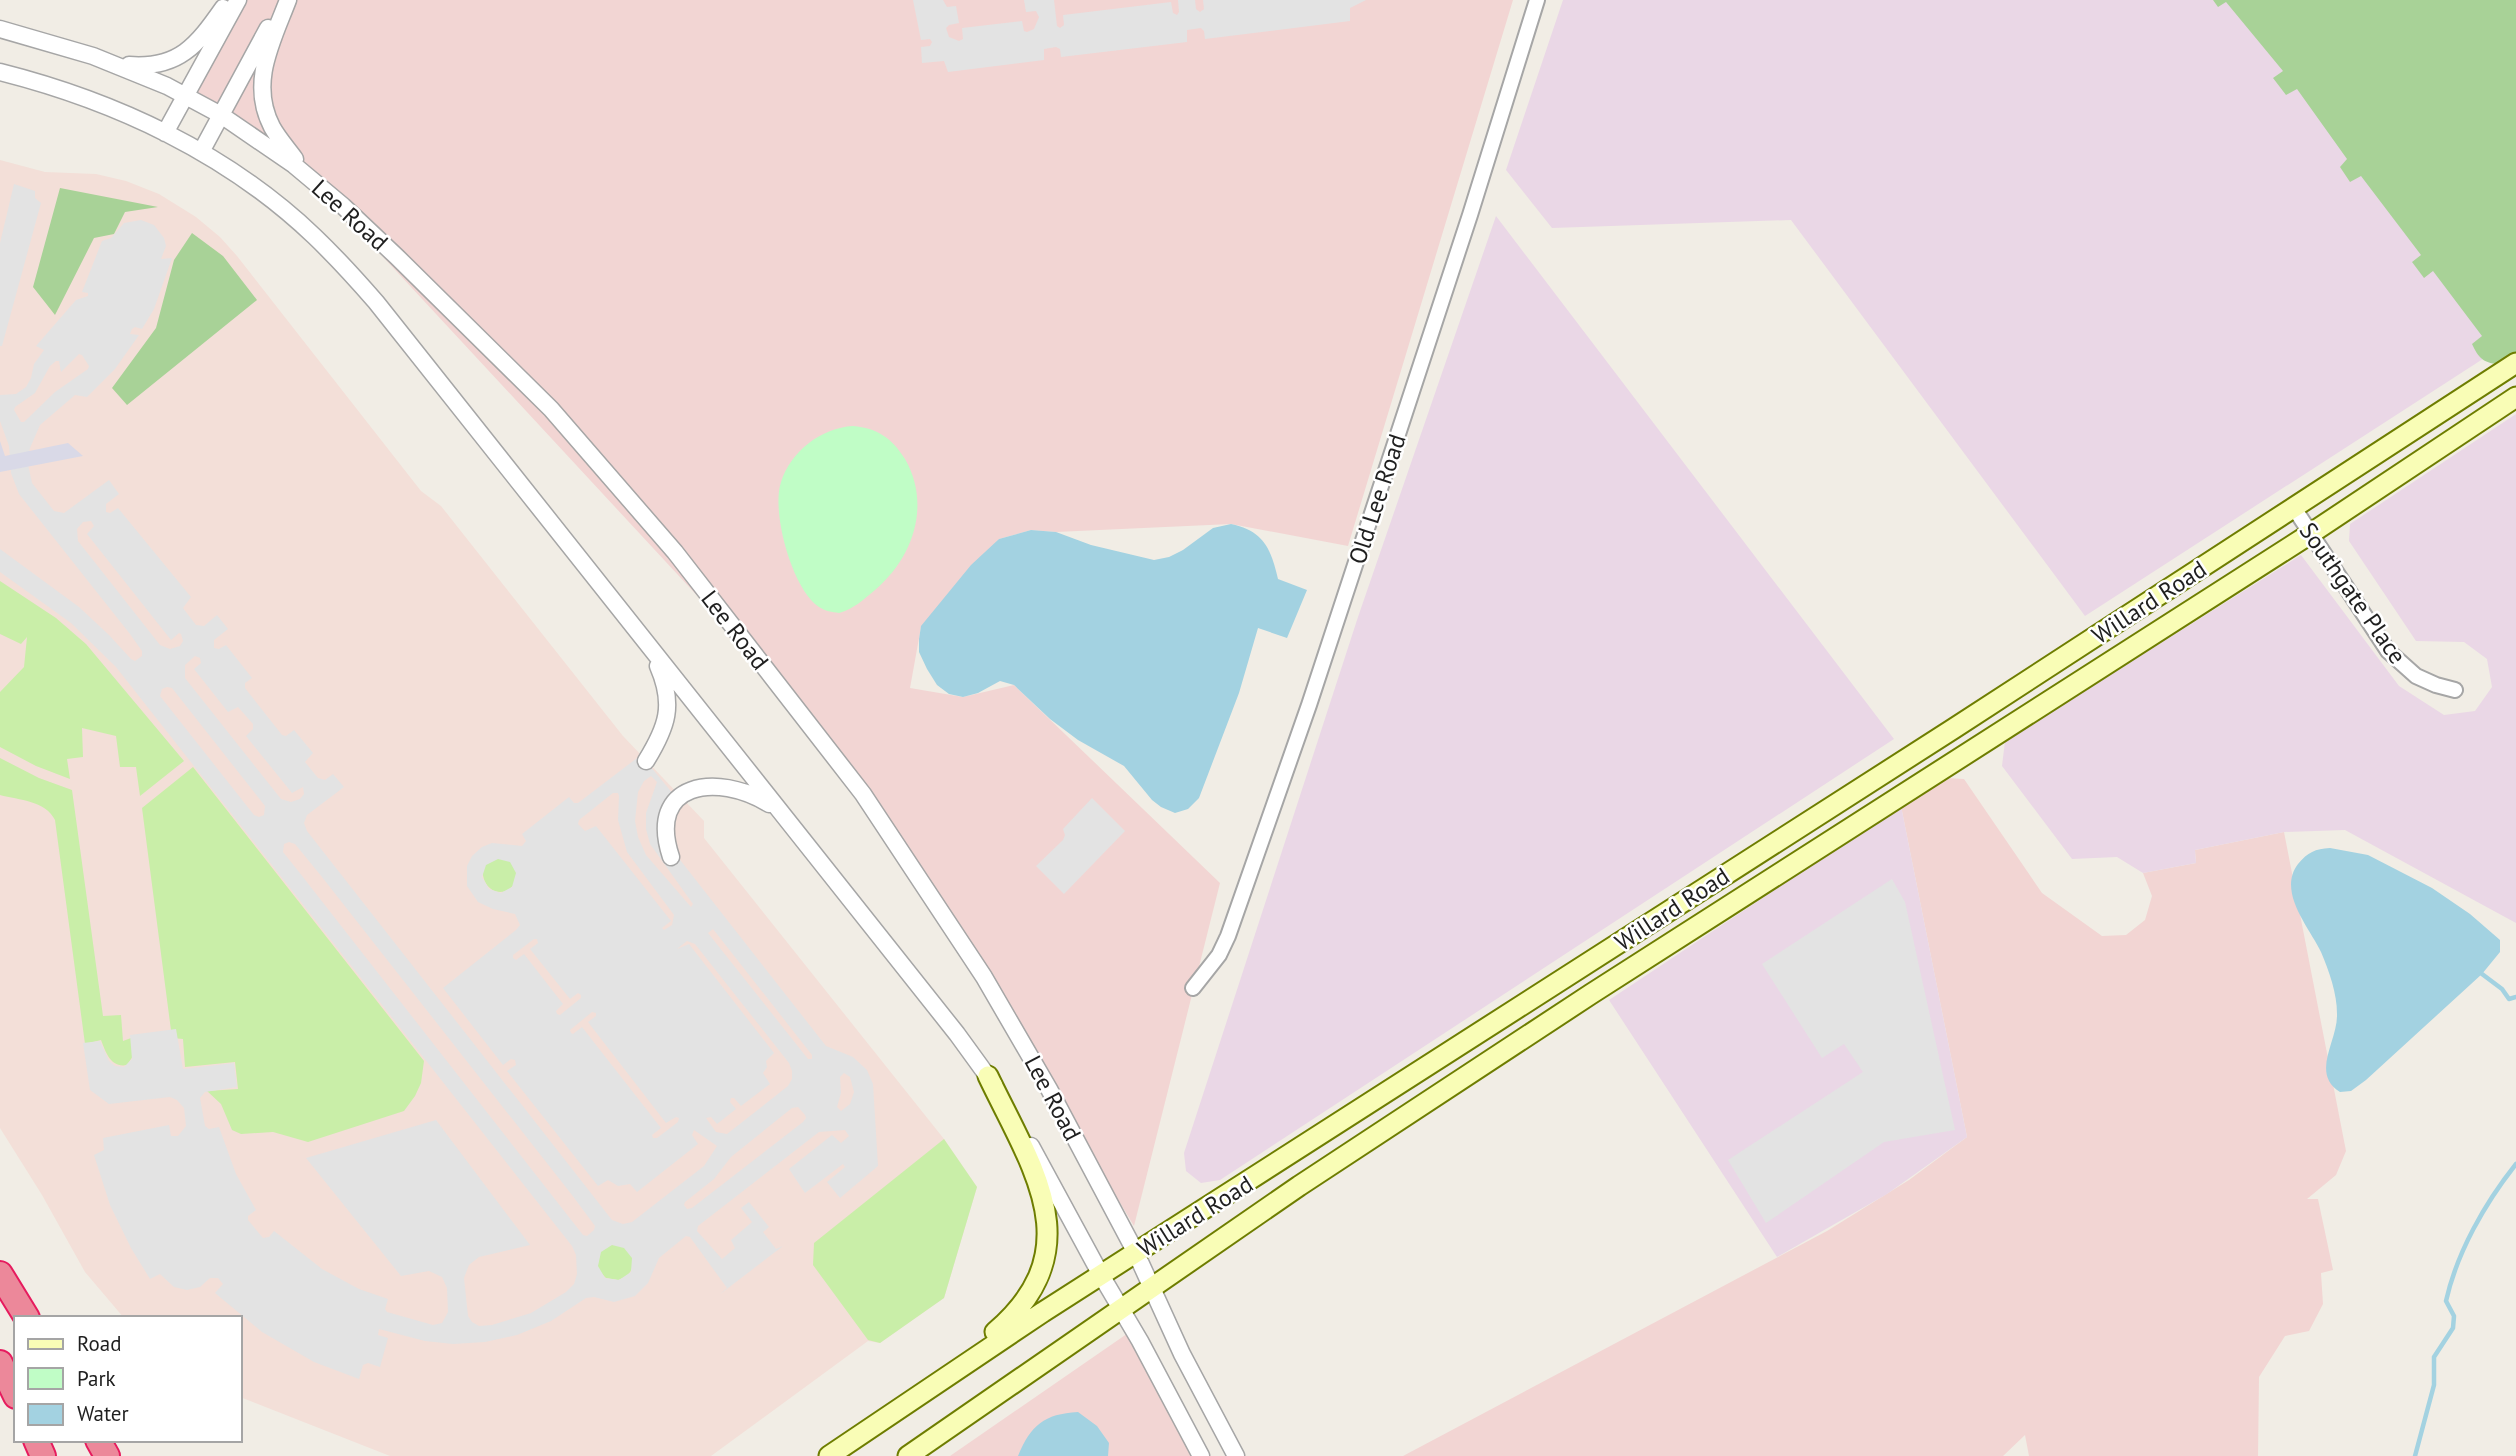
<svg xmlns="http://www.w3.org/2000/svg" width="2516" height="1456" font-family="'PT Sans',sans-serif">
<rect width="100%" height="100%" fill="#f1ede5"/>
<path fill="#f2d5d3" d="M 235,0 L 1513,0 L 1348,546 L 1231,524 L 1056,532 L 1031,530 L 999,539 L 921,627 L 910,688 L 963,697 L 1014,685 L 1220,883 L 1134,1226 L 977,965 L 768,672 L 309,177 L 185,94 Z
M 1946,778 L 1964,779 L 2042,893 L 2102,936 L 2126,935 L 2145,920 L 2152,896 L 2143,873 L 2196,863 L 2195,850 L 2284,832 L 2346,1151 L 2336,1175 L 2307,1199 L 2318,1199 L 2333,1270 L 2321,1273 L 2323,1304 L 2309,1331 L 2285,1336 L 2259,1377 L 2258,1456 L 2029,1456 L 2025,1435 L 2003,1456 L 1403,1456 L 1827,1231 L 1909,1180 L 1967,1137 L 1901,806 Z
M 1134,1329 L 1199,1456 L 950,1456 Z"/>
<path fill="#ead7e6" d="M 1563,0 L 2249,0 L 2506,344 L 2085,616 L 1791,220 L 1552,228 L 1506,170 Z
M 1496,216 L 1894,739 L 1220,1180 L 1201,1183 L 1186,1171 L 1184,1153 L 1358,617 Z
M 2516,414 L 2516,923 L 2345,830 L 2284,832 L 2195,850 L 2196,863 L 2143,873 L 2117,857 L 2072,859 L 2002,766 L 2005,741 L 2301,555 L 2399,686 L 2444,715 L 2475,711 L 2492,687 L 2487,659 L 2464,642 L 2416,641 L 2349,541 L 2350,524 Z
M 1901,806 L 1967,1137 L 1887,1194 L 1777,1257 L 1609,1000 Z"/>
<path fill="#f3dfd8" d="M 0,160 L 45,172 L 96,174 L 126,181 L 159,194 L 196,217 L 220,237 L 237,256 L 421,491 L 441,506 L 623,736 L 704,821 L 704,838 L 944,1139 L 977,1187 L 944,1298 L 880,1343 L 868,1341 L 711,1456 L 390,1456 L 240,1397 L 240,1318 L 124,1318 L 85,1272 L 42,1195 L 0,1128 Z"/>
<path fill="#c9eea8" d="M 0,581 L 56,618 L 86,644 L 184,761 L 140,796 L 136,767 L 120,767 L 116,736 L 82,728 L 83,757 L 67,759 L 70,779 L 36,766 L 0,747 L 0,692 L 24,667 L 27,637 L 21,644 L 0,634 Z
M 0,758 L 39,778 L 72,790 L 103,1016 L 121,1015 L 123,1041 L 131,1038 L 133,1056 L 127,1065 C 111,1068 106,1053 101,1040 L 85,1044 L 55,820 C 46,801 19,800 0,795 Z
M 193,767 L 424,1061 L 421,1083 L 415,1096 L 404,1111 L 308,1142 L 273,1132 L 241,1134 L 232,1130 L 221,1104 L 207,1091 L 238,1089 L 235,1062 L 185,1067 L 183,1039 L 172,1038 L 142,808 Z
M 495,855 L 515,863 L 517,880 C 504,903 479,890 483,865 Z
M 944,1139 L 977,1187 L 944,1298 L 880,1343 L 868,1340 L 813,1265 L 814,1243 Z
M 609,1241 L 632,1250 C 634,1265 634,1275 618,1280 L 606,1278 L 596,1268 L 597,1252 Z"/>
<path fill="#a8d297" d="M 2213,0 L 2516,0 L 2516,353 L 2498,364 C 2483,363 2478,357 2472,344 L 2482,336 L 2433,271 L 2424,278 L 2412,262 L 2421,255 L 2361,176 L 2350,182 L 2340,167 L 2347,159 L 2297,89 L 2286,95 L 2273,78 L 2283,71 L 2226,2 L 2218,7 Z
M 60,188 L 158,207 L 125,212 L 114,234 L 94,238 L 55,315 L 33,287 Z
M 192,233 L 223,256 L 257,300 L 127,405 L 112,388 L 156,328 L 174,260 Z"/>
<path fill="#c0fdc6" d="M 853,426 C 877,428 892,438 905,459 C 931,504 914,557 875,590 C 864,599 854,609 839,613 C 832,612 825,611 819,607 C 792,589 771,512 781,482 C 791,451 821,428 853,426 Z"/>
<path fill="#e3e3e3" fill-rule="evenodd" d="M 913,0 L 943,0 L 947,7 L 956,6 L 959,23 L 949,25 L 946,28 L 949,37 L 959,41 L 963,39 L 962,28 L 1022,21 L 1024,31 L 1027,32 L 1034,29 L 1039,17 L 1036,11 L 1026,12 L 1024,0 L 1054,0 L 1057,26 L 1060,28 L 1064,25 L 1063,15 L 1171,2 L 1173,13 L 1177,15 L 1179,12 L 1178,0 L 1195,0 L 1196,9 L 1200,12 L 1204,9 L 1203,0 L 1366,0 L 1350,8 L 1350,21 L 1205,39 L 1204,31 L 1201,28 L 1187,30 L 1187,42 L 1061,57 L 1060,49 L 1056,47 L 1044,49 L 1044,60 L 948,72 L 944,61 L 922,63 L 921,47 L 930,46 L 932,42 L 930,39 L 921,40 Z
M 14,184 L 35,191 L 35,198 L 41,203 L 2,346 L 0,346 L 0,243 Z
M 141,220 L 154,225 L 164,238 L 166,246 L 161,259 L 172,258 L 154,309 L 142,329 L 135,327 L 132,329 L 130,334 L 139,335 L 115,369 L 87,397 L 75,395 L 40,425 L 30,448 L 27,460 L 32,483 L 54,511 L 64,513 L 109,480 L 119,494 L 106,504 L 106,512 L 110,513 L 118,508 L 191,597 L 183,608 L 196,625 L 204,626 L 217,615 L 228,629 L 214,640 L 214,648 L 219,649 L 226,645 L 252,678 L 245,683 L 245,688 L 282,735 L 286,736 L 294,730 L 313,753 L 305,762 L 318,778 L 325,780 L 333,774 L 344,787 L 307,815 L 304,823 L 307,831 L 612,1220 L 623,1224 L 632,1222 L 704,1166 L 717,1146 L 694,1130 L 692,1135 L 698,1144 L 637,1192 L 630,1184 L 618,1186 L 608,1180 L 598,1186 L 507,1071 L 516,1065 L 515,1060 L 511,1059 L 503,1065 L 443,988 L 516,930 L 520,925 L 515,914 L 493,909 L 478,902 L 467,886 L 467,866 L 472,856 L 482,847 L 492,843 L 522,846 L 526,841 L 522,834 L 569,797 L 574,803 L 578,803 L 641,755 L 683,806 L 676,813 L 672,836 L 677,856 L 826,1046 L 853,1057 L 867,1070 L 873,1084 L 878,1166 L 840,1198 L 827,1182 L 845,1167 L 843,1164 L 805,1193 L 789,1169 L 832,1135 L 841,1143 L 849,1136 L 845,1130 L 819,1132 L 698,1226 L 697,1231 L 722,1259 L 735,1248 L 731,1240 L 752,1222 L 741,1208 L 749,1202 L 769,1227 L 763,1232 L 776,1249 L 783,1246 L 719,1295 L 727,1288 L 690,1237 L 686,1236 L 659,1258 L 648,1283 L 635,1296 L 614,1302 L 594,1297 L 586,1298 L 551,1321 L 517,1335 L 485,1342 L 453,1344 L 425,1341 L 379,1329 L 378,1335 L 388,1338 L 380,1367 L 368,1363 L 363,1365 L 359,1379 L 314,1362 L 262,1332 L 215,1293 L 223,1284 L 218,1278 L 210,1278 L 200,1287 L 187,1290 L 174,1287 L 160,1274 L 150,1279 L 131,1248 L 110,1205 L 94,1155 L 104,1150 L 103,1138 L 169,1125 L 171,1136 L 178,1136 L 186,1126 L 184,1108 L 177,1100 L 170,1097 L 109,1104 L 90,1090 L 83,1043 L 100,1041 L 109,1061 L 115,1066 L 124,1067 L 132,1059 L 130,1035 L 176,1029 L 183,1069 L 234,1063 L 237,1087 L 205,1092 L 200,1098 L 205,1126 L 209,1129 L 219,1127 L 236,1174 L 256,1210 L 248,1216 L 248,1220 L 263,1238 L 269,1237 L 274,1231 L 322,1269 L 359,1289 L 388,1299 L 385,1309 L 387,1312 L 433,1325 L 442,1323 L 448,1312 L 447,1288 L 442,1277 L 429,1271 L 401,1276 L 306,1158 L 436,1120 L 530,1245 L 479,1257 L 469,1265 L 464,1278 L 468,1316 L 472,1322 L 479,1326 L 492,1325 L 531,1313 L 566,1292 L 574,1284 L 577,1274 L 576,1255 L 572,1246 L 116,667 L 71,623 L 0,572 L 0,549 L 79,607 L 109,635 L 131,659 L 135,661 L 142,656 L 142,651 L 130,634 L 19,494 L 11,473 L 9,446 L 0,421 L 0,395 L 16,394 L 26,387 L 31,378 L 34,364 L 44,350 L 36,346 L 76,300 L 88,296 L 88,293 L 82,292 L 102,241 L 111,238 L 124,223 ZM 79,354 L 82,355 L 89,366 L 88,369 L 55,392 L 24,422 L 21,422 L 14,410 L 15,407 L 35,393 L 50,366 L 56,361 L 59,361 L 61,372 ZM 91,521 L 94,526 L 87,534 L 171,640 L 179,633 L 181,634 L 183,641 L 180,646 L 170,649 L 160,645 L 78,541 L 77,529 L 83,522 ZM 195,656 L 200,658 L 201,663 L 194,669 L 228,712 L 238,707 L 253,724 L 253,729 L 246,736 L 292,793 L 303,787 L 304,794 L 300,799 L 291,802 L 281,799 L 185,678 L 185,665 ZM 167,687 L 172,688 L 265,806 L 264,815 L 259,817 L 254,815 L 160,696 L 162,689 ZM 651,776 L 657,782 L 646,813 L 646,829 L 650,844 L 693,904 L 691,907 L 646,855 L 638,837 L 635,821 L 638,792 L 644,781 ZM 613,793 L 618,793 L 619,796 L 618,820 L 627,852 L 674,915 L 672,925 L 664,930 L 662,928 L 671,921 L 596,826 L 585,831 L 578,824 L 579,820 ZM 289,842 L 295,844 L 322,877 L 572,1195 L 595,1226 L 594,1230 L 587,1236 L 583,1235 L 299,872 L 283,852 L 284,844 ZM 498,859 L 510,862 L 516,873 L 512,887 L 501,893 L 489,889 L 482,877 L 486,865 ZM 713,929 L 812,1055 L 812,1059 L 808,1059 L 708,933 ZM 534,939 L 537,939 L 538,943 L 530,949 L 570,999 L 578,993 L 581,995 L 581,998 L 560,1015 L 557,1014 L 556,1011 L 563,1004 L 524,954 L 516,960 L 513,958 L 513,955 ZM 687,941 L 695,944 L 789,1063 L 792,1071 L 792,1079 L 788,1086 L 727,1134 L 716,1132 L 706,1118 L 711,1117 L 717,1124 L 736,1109 L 730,1102 L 731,1098 L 734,1098 L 741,1106 L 770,1084 L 763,1073 L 767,1067 L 766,1061 L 774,1053 L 689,944 L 677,949 ZM 592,1012 L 596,1013 L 596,1016 L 588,1022 L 666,1123 L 676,1117 L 679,1118 L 678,1122 L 657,1138 L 653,1138 L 652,1135 L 661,1128 L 582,1027 L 573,1034 L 571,1033 L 570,1030 ZM 844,1073 L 850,1077 L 854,1092 L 850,1104 L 841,1111 L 837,1107 L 841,1093 L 840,1077 ZM 798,1107 L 805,1115 L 806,1118 L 803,1122 L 692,1208 L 687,1209 L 684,1205 L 685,1202 L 714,1179 L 731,1157 L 792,1108 ZM 612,1245 L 624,1248 L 632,1258 L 631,1272 L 619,1280 L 605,1278 L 598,1266 L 601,1252 Z
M 1092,798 L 1125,831 L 1064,894 L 1036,866 L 1063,840 L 1065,835 L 1063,829 Z
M 1892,879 L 1905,902 L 1955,1130 L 1884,1142 L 1766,1223 L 1728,1160 L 1863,1072 L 1844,1044 L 1822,1058 L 1762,964 Z"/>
<path fill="#d9d9e7" d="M 0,441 L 5,456 L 68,443 L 83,456 L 0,472 Z"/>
<path fill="#a3d2e1" d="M 1231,524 C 1264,531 1271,549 1278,579 L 1307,590 L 1287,638 L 1258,628 L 1239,693 L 1199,798 L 1188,809 L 1175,813 L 1161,807 L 1152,800 L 1124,766 L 1078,740 L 1050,719 L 1014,685 L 1000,681 L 978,693 L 963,697 L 949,694 L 937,685 L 927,669 L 919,652 L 919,639 L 921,626 L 971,565 L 999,539 L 1031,530 L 1056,532 L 1091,545 L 1154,560 L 1169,557 L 1183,550 L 1213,528 Z
M 2330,848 L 2368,855 L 2432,888 L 2470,914 L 2500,940 L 2500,952 L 2482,974 L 2366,1080 L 2351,1091 L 2340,1092 C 2310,1073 2338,1041 2337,1014 C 2337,993 2329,971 2321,952 C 2309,927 2277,892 2298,864 C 2308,852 2315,849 2330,848 Z
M 1078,1412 L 1097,1426 L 1109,1443 L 1108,1456 L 1018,1456 C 1031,1425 1044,1414 1078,1412 Z"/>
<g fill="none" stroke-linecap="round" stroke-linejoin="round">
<path stroke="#a3d2e1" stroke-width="4.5" d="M 2482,974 L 2502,989 L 2509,999 L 2516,997
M 2415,1456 L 2434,1385 L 2434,1357 L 2453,1328 L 2454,1316 L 2446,1301 C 2457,1252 2485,1203 2516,1164"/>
<g stroke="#a6a6a6" stroke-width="18">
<path id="minor" d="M 2294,508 L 2388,651 L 2416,676 L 2436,685 L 2455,690
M 1193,988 L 1219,955 L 1228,936 L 1309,705 L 1470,215 L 1537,0"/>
</g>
<g stroke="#a6a6a6" stroke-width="19">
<path id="tertiary" d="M 288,0 C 272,42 249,83 272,127 C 278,138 287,148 295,159
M 0,29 L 93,56 L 167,86 L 221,115 L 294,165 L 343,206 L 397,257 L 551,409 L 675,552 L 863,794 L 984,977 L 1049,1089 L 1136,1253 L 1182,1354 L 1236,1456
M 129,65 C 179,69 197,45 223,8
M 0,72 C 115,101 227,153 314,236 C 336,257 356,279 376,302 L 957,1034 L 994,1085
M 165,133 L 238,0
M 201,152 L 268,28
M 646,761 C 667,727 675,705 658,666
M 671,857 C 646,782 717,772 769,804
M 1031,1146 L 1101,1275 L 1140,1341 L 1201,1456"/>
</g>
<g stroke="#6e7d00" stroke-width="23">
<path id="secondary" d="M 988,1076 C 1032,1168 1092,1249 995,1332
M 829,1456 L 1043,1312 L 1953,729 L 2516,363
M 908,1456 L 1299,1186 L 1591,994 L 2310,534 L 2516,397"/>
</g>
<g stroke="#e61b5e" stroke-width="28">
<path id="motorway" d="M 0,1274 L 27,1318
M 0,1363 L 16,1396
M 36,1440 L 43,1456
M 98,1440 L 107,1456"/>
</g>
<use href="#minor" stroke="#fff" stroke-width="14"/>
<use href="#tertiary" stroke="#fff" stroke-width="16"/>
<use href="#secondary" stroke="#f9fdb6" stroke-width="19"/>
<use href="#motorway" stroke="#ec889a" stroke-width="24"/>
</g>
<g text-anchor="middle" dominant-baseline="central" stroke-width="5" stroke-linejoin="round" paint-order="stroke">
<g font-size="24" fill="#1f1f1f" stroke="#fff">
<text transform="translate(350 215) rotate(42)">Lee Road</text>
<text transform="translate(1377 499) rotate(-72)">Old Lee Road</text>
<text transform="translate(2353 593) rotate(55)">Southgate Place</text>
<text transform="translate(2149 602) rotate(-33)">Willard Road</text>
<text transform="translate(735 630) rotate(52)">Lee Road</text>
<text transform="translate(1672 909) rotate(-33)">Willard Road</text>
<text transform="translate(1053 1098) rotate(62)">Lee Road</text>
<text transform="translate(1195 1216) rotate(-32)">Willard Road</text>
</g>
</g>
<rect x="14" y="1316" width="228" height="126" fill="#ffffff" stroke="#a5a5a5" stroke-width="2"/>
<rect x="28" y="1339" width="35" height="10" fill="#f9fdb6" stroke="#a5a5a5" stroke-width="2"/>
<text x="77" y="1351" font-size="21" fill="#1f1f1f">Road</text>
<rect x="28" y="1368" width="35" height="21" fill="#c0fdc6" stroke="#a5a5a5" stroke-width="2"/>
<text x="77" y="1386" font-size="21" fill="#1f1f1f">Park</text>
<rect x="28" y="1404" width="35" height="21" fill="#a3d2e1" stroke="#a5a5a5" stroke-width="2"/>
<text x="77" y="1421" font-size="21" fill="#1f1f1f">Water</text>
</svg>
